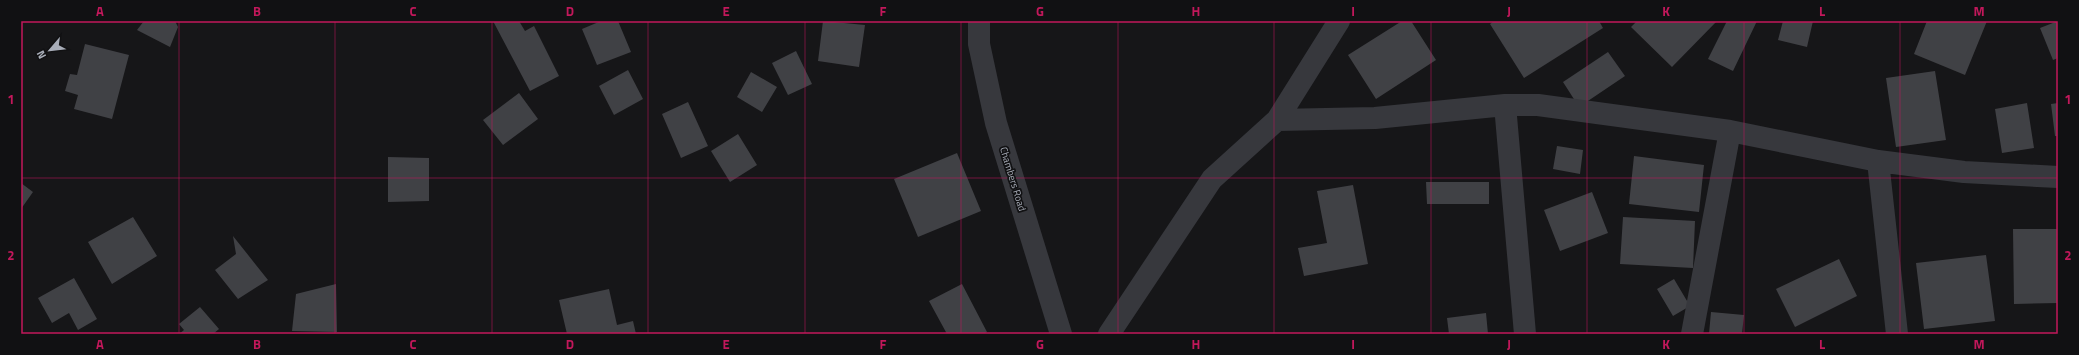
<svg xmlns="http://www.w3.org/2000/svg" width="2079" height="355" font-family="'Titillium Web',sans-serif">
<rect width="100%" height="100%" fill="#161618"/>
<path fill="#404145" d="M 144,21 L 175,21 L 178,27 L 170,47 L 137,30 Z
M 493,21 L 519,21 L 525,31 L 534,26 L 559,76 L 530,91 Z
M 601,21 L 618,21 L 631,52 L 597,65 L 582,29 Z
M 823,21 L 865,25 L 859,67 L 818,61 Z
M 1402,21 L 1411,21 L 1436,60 L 1376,99 L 1348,55 Z
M 1494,21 L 1599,21 L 1603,28 L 1524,78 L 1490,24 Z
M 1637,21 L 1717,21 L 1672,67 L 1631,27 Z
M 1727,21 L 1757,21 L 1733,71 L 1708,59 Z
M 1783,21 L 1813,21 L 1807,47 L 1778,40 Z
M 1927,21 L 1987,21 L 1965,75 L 1914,54 Z
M 2058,21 L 2058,58 L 2053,60 L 2040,28 Z
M 85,44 L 129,55 L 112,119 L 74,109 L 78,95 L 65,91 L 70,74 L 77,75 Z
M 796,51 L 812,84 L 788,95 L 772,63 Z
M 1608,52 L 1625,76 L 1579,107 L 1563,82 Z
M 628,70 L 643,99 L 614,115 L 599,86 Z
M 1935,71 L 1946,140 L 1896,147 L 1886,78 Z
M 751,72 L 777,87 L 762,112 L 737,97 Z
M 519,93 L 538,119 L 503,145 L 483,120 Z
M 688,102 L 708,146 L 681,158 L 662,114 Z
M 2027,103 L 2034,148 L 2002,153 L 1995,109 Z
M 2058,103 L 2058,136 L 2055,136 L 2051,104 Z
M 738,134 L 757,165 L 730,182 L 711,151 Z
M 1557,146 L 1583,150 L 1580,174 L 1553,169 Z
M 957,153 L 981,211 L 918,237 L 894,179 Z
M 1634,156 L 1704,165 L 1699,212 L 1629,204 Z
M 388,157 L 429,158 L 429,201 L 388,202 Z
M 1426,182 L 1489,182 L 1489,204 L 1427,204 Z
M 21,183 L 33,192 L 21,209 Z
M 1353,185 L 1368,264 L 1304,276 L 1298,248 L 1327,243 L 1317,191 Z
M 1592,192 L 1608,233 L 1560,251 L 1544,210 Z
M 133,217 L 157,256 L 112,284 L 88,242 Z
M 1623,217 L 1695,221 L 1693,268 L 1620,264 Z
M 2013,229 L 2058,229 L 2058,303 L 2014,304 Z
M 233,236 L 268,280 L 238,299 L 215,270 L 236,254 Z
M 1986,255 L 1995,321 L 1924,329 L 1916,263 Z
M 1839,259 L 1857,296 L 1795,327 L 1776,289 Z
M 74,278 L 97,319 L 78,330 L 69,313 L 52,323 L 38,298 Z
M 1674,279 L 1690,306 L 1673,316 L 1657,289 Z
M 336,284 L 337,332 L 292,331 L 296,294 Z
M 962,284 L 987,332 L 983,334 L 947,334 L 929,301 Z
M 609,289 L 617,325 L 633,321 L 636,334 L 567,334 L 559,300 Z
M 200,307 L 219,329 L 213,334 L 179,334 L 184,330 L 179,324 Z
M 1711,312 L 1744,315 L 1742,334 L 1709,334 Z
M 1486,313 L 1488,334 L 1449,334 L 1447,318 Z"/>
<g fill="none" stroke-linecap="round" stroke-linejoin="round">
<path stroke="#37383d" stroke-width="22" d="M 1505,105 L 1525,334
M 1277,120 L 1375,118 L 1505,105 L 1538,105 L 1730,131 L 1878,161 L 1964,172 L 2058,177
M 1878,161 L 1897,334
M 1109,334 L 1212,179 L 1277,120 L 1339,21
M 1692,334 L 1730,131"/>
<path stroke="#37383d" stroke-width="22" d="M 979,21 L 979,44 L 996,123 L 1061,334"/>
</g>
<path fill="none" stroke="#c2185b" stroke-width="1" stroke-opacity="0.55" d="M 179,21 L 179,334M 335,21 L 335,334M 492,21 L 492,334M 648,21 L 648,334M 805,21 L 805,334M 961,21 L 961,334M 1118,21 L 1118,334M 1274,21 L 1274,334M 1431,21 L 1431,334M 1587,21 L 1587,334M 1744,21 L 1744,334M 1900,21 L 1900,334M 21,178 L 2058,178"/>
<g text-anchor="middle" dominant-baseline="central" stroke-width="3.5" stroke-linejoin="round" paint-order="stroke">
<g font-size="10" fill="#a8adb8" stroke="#111113">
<text transform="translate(1013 179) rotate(73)">Chambers Road</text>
</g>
</g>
<rect width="2079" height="355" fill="none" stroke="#111113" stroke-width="44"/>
<g transform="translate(50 50) rotate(242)" stroke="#111113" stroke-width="3" paint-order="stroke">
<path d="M0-3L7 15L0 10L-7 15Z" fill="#a8adb8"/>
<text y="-6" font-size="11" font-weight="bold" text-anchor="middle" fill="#a8adb8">N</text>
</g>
<rect x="22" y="22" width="2035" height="311" fill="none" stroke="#c2185b" stroke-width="1.5"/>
<g font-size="13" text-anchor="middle" font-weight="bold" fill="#c2185b">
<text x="100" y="16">A</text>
<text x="257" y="16">B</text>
<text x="413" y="16">C</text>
<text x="570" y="16">D</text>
<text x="726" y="16">E</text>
<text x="883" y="16">F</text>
<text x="1040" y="16">G</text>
<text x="1196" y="16">H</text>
<text x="1353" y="16">I</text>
<text x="1509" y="16">J</text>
<text x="1666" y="16">K</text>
<text x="1822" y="16">L</text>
<text x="1979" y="16">M</text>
<text x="11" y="104">1</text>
<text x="2068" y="104">1</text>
<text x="11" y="260">2</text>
<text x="2068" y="260">2</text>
<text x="100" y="349">A</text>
<text x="257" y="349">B</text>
<text x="413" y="349">C</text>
<text x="570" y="349">D</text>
<text x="726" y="349">E</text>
<text x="883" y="349">F</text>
<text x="1040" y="349">G</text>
<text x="1196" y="349">H</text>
<text x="1353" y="349">I</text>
<text x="1509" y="349">J</text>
<text x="1666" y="349">K</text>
<text x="1822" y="349">L</text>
<text x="1979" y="349">M</text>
</g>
</svg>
